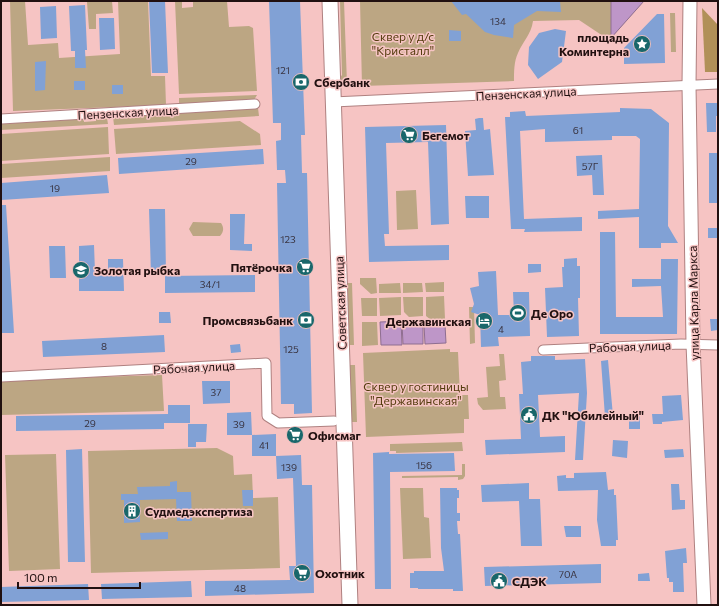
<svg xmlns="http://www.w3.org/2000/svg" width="719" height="606" font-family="Commissioner,sans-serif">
<rect width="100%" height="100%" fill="#f6c4c3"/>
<path fill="#bca683" d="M 10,1 L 25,1 L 28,45 L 58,43 L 59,58 L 120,54 L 118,1 L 148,1 L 151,76 L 165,76 L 166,105 L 13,111 Z
M 112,1 L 113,13 L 96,14 L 96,29 L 89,29 L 87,2 Z
M 175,1 L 182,1 L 182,8 L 193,7 L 193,1 L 227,1 L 229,27 L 249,26 L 253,28 L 257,91 L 179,94 Z
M 340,1 L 344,1 L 347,84 L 339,84 L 339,79 L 342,75 Z
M 360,1 L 644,1 L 609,40 L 579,20 L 533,21 C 531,35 523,41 518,53 C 514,61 514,72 514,81 L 362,86 Z
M 670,13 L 675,13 L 676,52 L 671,52 Z
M 257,95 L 254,100 L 179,105 L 179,98 Z
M 258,108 L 259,116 L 114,125 L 113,117 Z
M 96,118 L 107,118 L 108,124 L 1,130 L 1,124 L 84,119 L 84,122 L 96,121 Z
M 240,121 L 260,134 L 261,145 L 116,154 L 114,129 Z
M 108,127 L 109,154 L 1,161 L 1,134 Z
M 110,157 L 110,171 L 1,178 L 1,164 Z
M 416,190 L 418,229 L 397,230 L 396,191 Z
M 193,222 L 221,223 C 224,227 224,232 220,236 L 193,236 L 189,229 Z
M 360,278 L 376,278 L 377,293 L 371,294 L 360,284 Z
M 444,282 L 444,292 L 426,292 L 425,283 Z
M 346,283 L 352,283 L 354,345 L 348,345 Z
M 400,283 L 401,293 L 379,293 L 379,284 Z
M 403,283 L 422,283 L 423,292 L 403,293 Z
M 444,296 L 445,319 L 431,320 L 426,316 L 426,297 Z
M 401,297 L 401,315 L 380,316 L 379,298 Z
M 403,297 L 423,297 L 423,316 L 409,317 L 404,312 Z
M 361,298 L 377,298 L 377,316 L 362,316 Z
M 469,307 L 474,307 L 475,343 L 470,344 Z
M 362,322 L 377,322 L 378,345 L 362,346 Z
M 450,349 L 450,352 L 458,352 L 460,395 L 468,395 L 469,419 L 464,419 L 464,433 L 366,437 L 363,353 Z
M 499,354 L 504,354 L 506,380 L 499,381 L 500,397 L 505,397 L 506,409 L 483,410 L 478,404 L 477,398 L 488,397 L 486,367 L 500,366 Z
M 349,365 L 355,365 L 357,422 L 351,422 Z
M 162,375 L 164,411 L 1,415 L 1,380 Z
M 462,442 L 463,451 L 396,453 L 396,451 L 390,451 L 390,444 Z
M 217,448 L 233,456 L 234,475 L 252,474 L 253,498 L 278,497 L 280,568 L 91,573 L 88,451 Z
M 56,454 L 60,569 L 9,571 L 5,455 Z
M 462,464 L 465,464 L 465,476 L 463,479 L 458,480 L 458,477 L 402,478 L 402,476 L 462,475 Z
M 400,488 L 423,488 L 424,517 L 429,518 L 431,558 L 403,559 Z"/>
<path fill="#b19058" d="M 702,8 L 718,25 L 718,72 L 705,72 Z"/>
<path fill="#be96c8" stroke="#8f6e91" d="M 611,1 L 644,1 L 611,38 Z
M 401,321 L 402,345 L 381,345 L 380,322 Z
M 402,323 L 423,323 L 423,344 L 403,344 Z
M 424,325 L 445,325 L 446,343 L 425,344 Z"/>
<path fill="#81a1d5" d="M 149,1 L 165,1 L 168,73 L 152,73 Z
M 269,1 L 300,1 L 305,135 L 301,135 L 302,173 L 307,173 L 312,413 L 294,414 L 294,404 L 281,404 L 277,183 L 286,183 L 285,170 L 277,170 L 276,141 L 281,140 L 281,123 L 273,123 Z
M 451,1 L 560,1 L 561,12 L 537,11 L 514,25 L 513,38 L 494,35 L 485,32 L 466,14 L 462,15 Z
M 85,5 L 87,50 L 85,50 L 86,68 L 75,68 L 75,51 L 71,51 L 69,6 Z
M 56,6 L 57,38 L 41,39 L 40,7 Z
M 657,14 L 664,14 L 665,63 L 624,64 L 624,48 Z
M 99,18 L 114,18 L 115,49 L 100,50 Z
M 555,29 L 566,31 L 562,62 L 538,79 L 528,65 L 529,47 L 539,33 Z
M 449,30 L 461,31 L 461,41 L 449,41 Z
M 46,61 L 45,90 L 35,91 L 35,62 Z
M 74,81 L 85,81 L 85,90 L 74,90 Z
M 112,85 L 123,85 L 123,94 L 112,94 Z
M 706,103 L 718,103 L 718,116 L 716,116 L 716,132 L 707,132 Z
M 620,108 L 651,109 L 669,123 L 668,226 L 678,243 L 661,243 L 661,248 L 639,248 L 639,217 L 598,219 L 598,211 L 639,209 L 640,139 L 636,136 L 612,136 L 612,140 L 545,142 L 545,129 L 520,131 L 524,219 L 582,217 L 582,231 L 524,232 L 525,229 L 511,229 L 505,117 L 510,117 L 510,112 L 525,111 L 526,116 L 620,112 Z
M 479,118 L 483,118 L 484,130 L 490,129 L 494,175 L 468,176 L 465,131 L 476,130 L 475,119 Z
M 446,125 L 449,224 L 431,225 L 428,142 L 386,143 L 389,234 L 384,234 L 385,246 L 449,245 L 449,260 L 369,262 L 365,127 Z
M 263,149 L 264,164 L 119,174 L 118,158 Z
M 709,153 L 718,153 L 718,203 L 709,203 Z
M 602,155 L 604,195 L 593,195 L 592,175 L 577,176 L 576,156 Z
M 107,175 L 109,193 L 1,200 L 1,183 Z
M 465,196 L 489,196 L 489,218 L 466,218 Z
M 1,205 L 6,205 L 14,333 L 1,333 Z
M 149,209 L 165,209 L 166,274 L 151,275 Z
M 230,214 L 245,214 L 244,244 L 252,244 L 252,251 L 230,250 Z
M 708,228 L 718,228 L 718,238 L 708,238 Z
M 600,232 L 615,232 L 616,317 L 663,317 L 661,286 L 632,287 L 632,279 L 661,279 L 661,259 L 678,259 L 677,334 L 600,334 Z
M 94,245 L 95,272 L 108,272 L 108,259 L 123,259 L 124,291 L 79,291 L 79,246 Z
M 49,246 L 65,246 L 66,278 L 50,278 Z
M 577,258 L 577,266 L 580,266 L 580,298 L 578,298 L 579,336 L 547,337 L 545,288 L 563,287 L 562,267 L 564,267 L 564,259 Z
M 528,264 L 541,264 L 541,272 L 528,273 Z
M 496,271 L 498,315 L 514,315 L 513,292 L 529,292 L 530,336 L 498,337 L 499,346 L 481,347 L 480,315 L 471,312 L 474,304 L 470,288 L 479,286 L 478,272 Z
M 255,275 L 255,292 L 165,293 L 165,276 Z
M 159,312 L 170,312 L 171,323 L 159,323 Z
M 710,319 L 718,319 L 718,330 L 711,331 Z
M 164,335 L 165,352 L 43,357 L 42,341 Z
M 240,344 L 241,352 L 231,353 L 230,345 Z
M 531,356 L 555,356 L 555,360 L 585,359 L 587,393 L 583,460 L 575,460 L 579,393 L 538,395 L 540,437 L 565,436 L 565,452 L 486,455 L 485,440 L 521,439 L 519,394 L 523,394 L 521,362 L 531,361 Z
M 608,360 L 613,416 L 605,417 L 601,361 Z
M 202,381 L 230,381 L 230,403 L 203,404 Z
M 681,395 L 683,420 L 662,422 L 662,424 L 653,424 L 652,414 L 663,414 L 662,396 Z
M 168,405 L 190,405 L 190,423 L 164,423 L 164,429 L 16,431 L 16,416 L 168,414 Z
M 251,412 L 252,435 L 227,435 L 227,413 Z
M 629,413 L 640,413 L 640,429 L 629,429 Z
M 188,424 L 207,424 L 206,442 L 196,442 L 196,447 L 188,447 Z
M 276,434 L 276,456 L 252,456 L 252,435 Z
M 613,440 L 628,441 L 627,458 L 612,456 Z
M 82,449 L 85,562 L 68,562 L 66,450 Z
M 683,449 L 684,457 L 665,458 L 664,450 Z
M 389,452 L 389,454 L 454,453 L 455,471 L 390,472 L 391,589 L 375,589 L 373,453 Z
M 301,455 L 302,485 L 312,485 L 314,593 L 205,596 L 205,581 L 290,580 L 289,566 L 296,566 L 293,478 L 277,479 L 276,456 Z
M 606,472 L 608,490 L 614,489 L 614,495 L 616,495 L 618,540 L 616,540 L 616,546 L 601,546 L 597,520 L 598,490 L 558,491 L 557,476 L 566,475 L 566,478 L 574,478 L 574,473 Z
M 177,481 L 177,492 L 191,492 L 192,521 L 177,521 L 176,499 L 140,500 L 140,522 L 124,523 L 124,500 L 121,500 L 121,494 L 138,494 L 137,487 L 170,486 L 170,482 Z
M 529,483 L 529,499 L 540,499 L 542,546 L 521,546 L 519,501 L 482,502 L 481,485 Z
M 671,484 L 679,484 L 680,500 L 685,500 L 685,509 L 672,510 Z
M 440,488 L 457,488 L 457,490 L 459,490 L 459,498 L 457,498 L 457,513 L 460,513 L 460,521 L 457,521 L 458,534 L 460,534 L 463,591 L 453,591 L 453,589 L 418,589 L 418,588 L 410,588 L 410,573 L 414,573 L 414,571 L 444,571 L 441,548 Z
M 242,490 L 253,490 L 253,506 L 243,506 Z
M 564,526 L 581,526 L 581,537 L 566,537 Z
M 168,532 L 168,539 L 141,540 L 140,533 Z
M 686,548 L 687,563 L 683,563 L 684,592 L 673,592 L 673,582 L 669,582 L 669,578 L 667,578 L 665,551 Z
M 601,564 L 601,583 L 485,586 L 484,567 Z
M 649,573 L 650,581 L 638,581 L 638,574 Z
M 191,581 L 192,597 L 102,599 L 101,584 Z
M 88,584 L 89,600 L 1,602 L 1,587 Z"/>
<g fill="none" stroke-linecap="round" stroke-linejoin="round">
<g stroke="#af8180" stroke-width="11">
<path id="street" d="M 333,102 L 718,84
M 1,119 L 255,104
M 543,350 L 681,344 L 718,345
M 1,377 L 266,363 L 267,416 L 278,423 L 334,421"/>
</g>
<g stroke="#af8180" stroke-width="15">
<path id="secondary" d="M 690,1 L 689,85 L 693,344 L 704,605"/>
</g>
<g stroke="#af8180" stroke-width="17">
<path id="primary" d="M 330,1 L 350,605"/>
</g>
<use href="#street" stroke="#fff" stroke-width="9"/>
<use href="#secondary" stroke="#fff" stroke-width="13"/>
<use href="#primary" stroke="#fff" stroke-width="15"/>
</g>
<defs>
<g id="sight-disc" transform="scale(0.9)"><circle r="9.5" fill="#19676b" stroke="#f6c4c3"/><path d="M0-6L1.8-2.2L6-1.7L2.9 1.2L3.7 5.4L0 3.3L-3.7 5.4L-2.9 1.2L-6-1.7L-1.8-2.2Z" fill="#fff"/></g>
<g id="bank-disc" transform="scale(0.9)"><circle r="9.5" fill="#19676b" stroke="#f6c4c3"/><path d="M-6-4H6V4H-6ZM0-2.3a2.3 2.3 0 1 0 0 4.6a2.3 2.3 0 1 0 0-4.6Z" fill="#fff"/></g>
<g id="supermarket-disc" transform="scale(0.9)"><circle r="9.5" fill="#19676b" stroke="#f6c4c3"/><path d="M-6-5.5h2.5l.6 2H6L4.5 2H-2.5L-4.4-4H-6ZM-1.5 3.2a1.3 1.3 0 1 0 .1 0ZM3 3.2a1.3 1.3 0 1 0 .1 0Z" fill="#fff"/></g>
<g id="school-disc" transform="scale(0.9)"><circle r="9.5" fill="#19676b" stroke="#f6c4c3"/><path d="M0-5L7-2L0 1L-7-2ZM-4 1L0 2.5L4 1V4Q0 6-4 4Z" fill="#fff"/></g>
<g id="stadium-disc" transform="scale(0.9)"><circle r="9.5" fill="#19676b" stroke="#f6c4c3"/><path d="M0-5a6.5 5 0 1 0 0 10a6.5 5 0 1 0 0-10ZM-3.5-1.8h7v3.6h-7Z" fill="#fff"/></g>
<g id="hotel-disc" transform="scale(0.9)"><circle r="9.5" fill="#19676b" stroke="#f6c4c3"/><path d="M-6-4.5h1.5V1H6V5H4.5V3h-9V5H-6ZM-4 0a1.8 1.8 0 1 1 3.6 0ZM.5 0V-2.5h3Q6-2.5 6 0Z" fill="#fff"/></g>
<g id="civic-disc" transform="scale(0.9)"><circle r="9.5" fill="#19676b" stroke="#f6c4c3"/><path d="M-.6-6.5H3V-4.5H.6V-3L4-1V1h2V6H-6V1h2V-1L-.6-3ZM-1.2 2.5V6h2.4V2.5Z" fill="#fff"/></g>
<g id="building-disc" transform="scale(0.9)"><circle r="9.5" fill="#19676b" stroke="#f6c4c3"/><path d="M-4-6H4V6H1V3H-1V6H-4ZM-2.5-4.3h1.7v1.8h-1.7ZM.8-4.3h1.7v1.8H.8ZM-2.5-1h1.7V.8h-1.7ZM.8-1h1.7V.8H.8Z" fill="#fff"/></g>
</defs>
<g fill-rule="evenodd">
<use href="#sight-disc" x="642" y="44"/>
<use href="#bank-disc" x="301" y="82"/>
<use href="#supermarket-disc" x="409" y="135"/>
<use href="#supermarket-disc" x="305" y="267"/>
<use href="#school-disc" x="81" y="270"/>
<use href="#stadium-disc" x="518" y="313"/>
<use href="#bank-disc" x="306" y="320"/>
<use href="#hotel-disc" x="484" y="321"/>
<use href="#civic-disc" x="529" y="415"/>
<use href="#supermarket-disc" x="295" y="435"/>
<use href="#building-disc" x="132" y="511"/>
<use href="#supermarket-disc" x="302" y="573"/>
<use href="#civic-disc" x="499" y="581"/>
</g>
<g text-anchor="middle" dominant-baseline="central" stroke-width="3" stroke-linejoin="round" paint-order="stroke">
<g font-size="10" fill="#393441">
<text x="498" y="21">134</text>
<text x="283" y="70">121</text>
<text x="578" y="130">61</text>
<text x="191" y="161">29</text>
<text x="590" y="166">57Г</text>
<text x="55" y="188">19</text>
<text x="288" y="239">123</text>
<text x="210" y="284">34/1</text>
<text x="501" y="329">4</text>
<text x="104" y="346">8</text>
<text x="291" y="349">125</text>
<text x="216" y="392">37</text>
<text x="90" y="423">29</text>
<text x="239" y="424">39</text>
<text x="264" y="445">41</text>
<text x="424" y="465">156</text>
<text x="289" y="467">139</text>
<text x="568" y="574">70А</text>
<text x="240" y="588">48</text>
</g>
<g font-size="12" fill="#533b0d" stroke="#f6c4c3">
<text x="403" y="36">Сквер у д/с<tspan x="403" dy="14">"Кристалл"</tspan></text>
<text x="416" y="386">Сквер у гостиницы<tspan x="416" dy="14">"Державинская"</tspan></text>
</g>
<g font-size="12" font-weight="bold" fill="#211010" stroke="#f6c4c3" text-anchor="start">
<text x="629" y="37" text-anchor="end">площадь<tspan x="629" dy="14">Коминтерна</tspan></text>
<text x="314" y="82">Сбербанк</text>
<text x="422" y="135">Бегемот</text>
<text x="292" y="267" text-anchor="end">Пятёрочка</text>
<text x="94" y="270">Золотая рыбка</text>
<text x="531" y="313">Де Оро</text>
<text x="293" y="320" text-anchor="end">Промсвязьбанк</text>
<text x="471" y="321" text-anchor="end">Державинская</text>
<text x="542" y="415">ДК "Юбилейный"</text>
<text x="308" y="435">Офисмаг</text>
<text x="145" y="511">Судмедэкспертиза</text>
<text x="315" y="573">Охотник</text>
<text x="512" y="581">СДЭК</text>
</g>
<g font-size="12" fill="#211010" stroke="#f6c4c3">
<text transform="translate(526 93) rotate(-3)">Пензенская улица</text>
<text transform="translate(128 112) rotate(-3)">Пензенская улица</text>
<text transform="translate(340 303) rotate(-92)">Советская улица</text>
<text transform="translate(693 303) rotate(-91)">улица Карла Маркса</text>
<text transform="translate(630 346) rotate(-2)">Рабочая улица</text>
<text transform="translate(194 367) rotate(-3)">Рабочая улица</text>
</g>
</g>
<rect width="719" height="606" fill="none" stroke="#211010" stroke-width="4"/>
<path d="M18 582v6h122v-6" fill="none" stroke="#211010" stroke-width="2"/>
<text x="24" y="582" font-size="12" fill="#211010" stroke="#f6c4c3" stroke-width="3" paint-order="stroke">100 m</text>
</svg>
